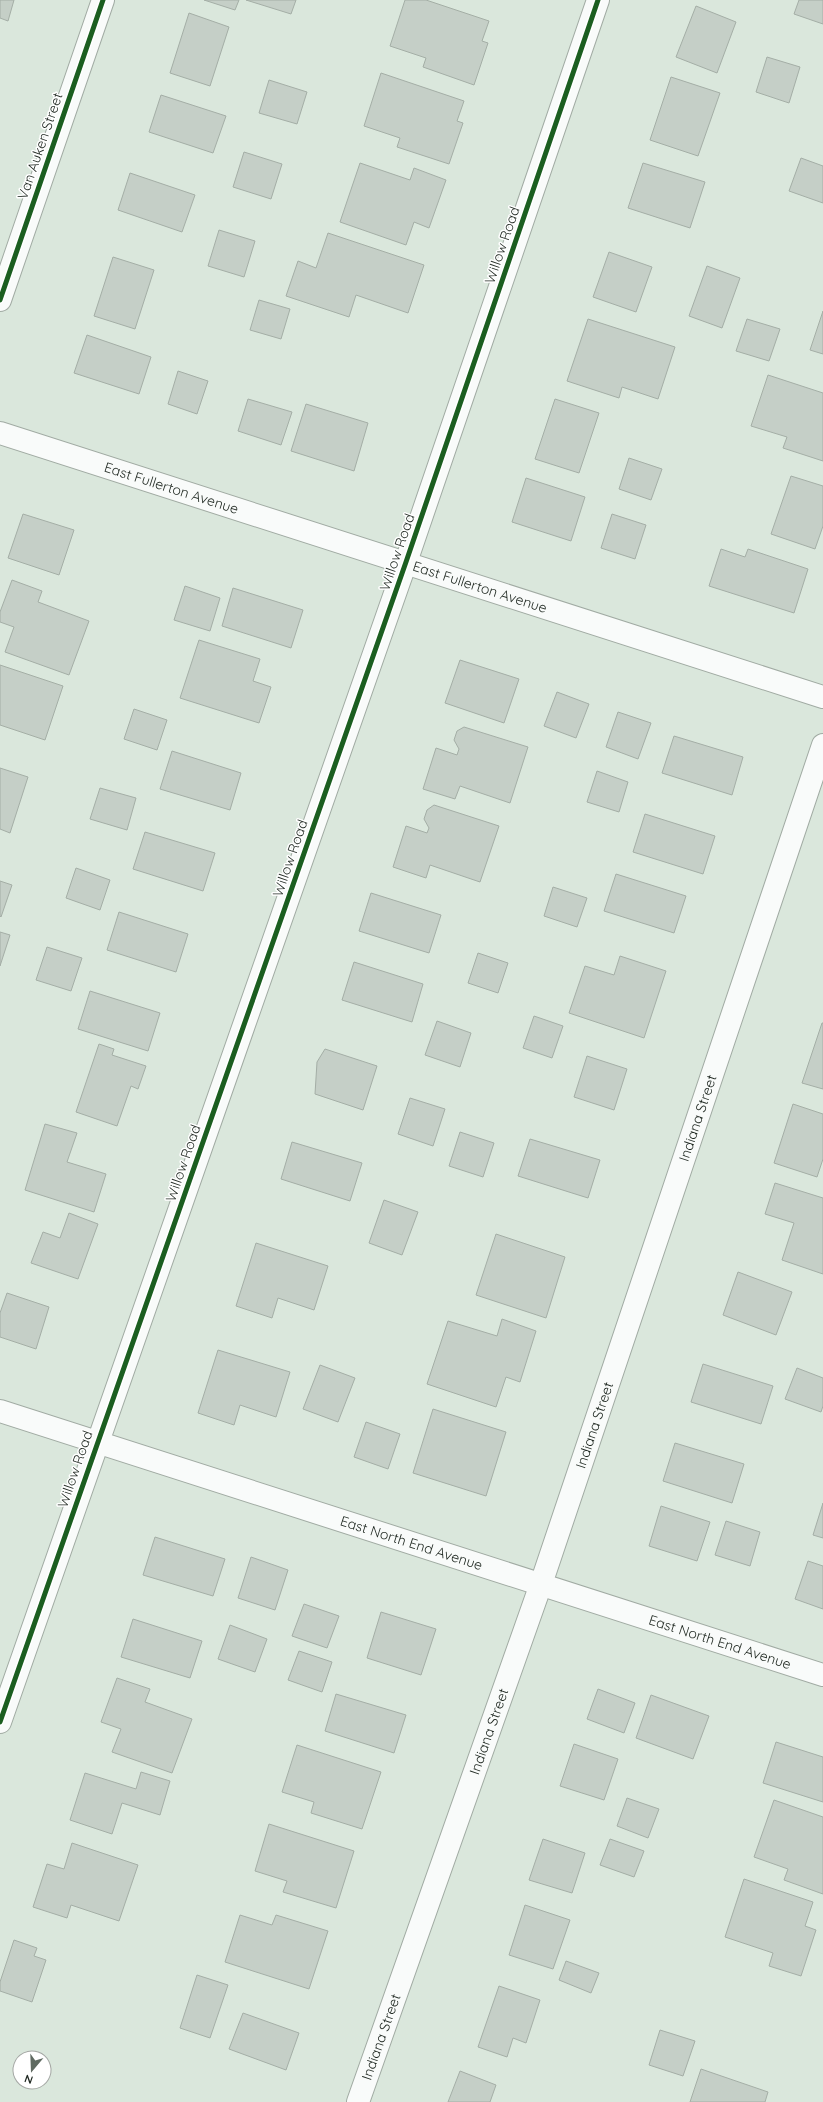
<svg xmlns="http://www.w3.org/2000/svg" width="823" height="2102" font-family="Quicksand,sans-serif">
<rect width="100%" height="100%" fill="#dae7dc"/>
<path fill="#c5cfc7" stroke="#a4aea6" d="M 0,0 L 14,0 L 8,21 L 0,18 Z
M 204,0 L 239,0 L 235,10 Z
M 246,0 L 296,0 L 291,14 Z
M 405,0 L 426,0 L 489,21 L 482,41 L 488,43 L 474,85 L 423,67 L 426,58 L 390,46 Z
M 799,0 L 823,0 L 823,24 L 794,14 Z
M 696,6 L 736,22 L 717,73 L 676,57 Z
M 189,13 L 229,27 L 210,86 L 170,73 Z
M 767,57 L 800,67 L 789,103 L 756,92 Z
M 381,73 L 464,101 L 457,121 L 463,123 L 449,164 L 397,147 L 400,138 L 364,126 Z
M 671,77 L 720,93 L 698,156 L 650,140 Z
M 269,80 L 307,92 L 297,124 L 259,113 Z
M 161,95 L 226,116 L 213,153 L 149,132 Z
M 244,152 L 282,164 L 271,199 L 233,187 Z
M 801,158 L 823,166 L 823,203 L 789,191 Z
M 360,163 L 410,180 L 414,168 L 446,180 L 429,228 L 414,222 L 406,245 L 340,222 Z
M 643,163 L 705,182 L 690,228 L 628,208 Z
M 130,173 L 195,195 L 182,232 L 118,210 Z
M 219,230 L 255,241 L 244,277 L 208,266 Z
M 328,233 L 424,265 L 408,313 L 356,295 L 349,317 L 286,296 L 298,261 L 316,268 Z
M 609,252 L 652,267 L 636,312 L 593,297 Z
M 113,257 L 154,270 L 135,329 L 94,316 Z
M 707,266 L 740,278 L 722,328 L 689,316 Z
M 259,300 L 290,309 L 281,339 L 250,330 Z
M 823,311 L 823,354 L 810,350 Z
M 588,319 L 675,347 L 658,399 L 622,387 L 619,398 L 567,381 Z
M 747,319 L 780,329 L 769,361 L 736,351 Z
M 87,335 L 151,357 L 139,394 L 74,373 Z
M 178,371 L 208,381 L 197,414 L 168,404 Z
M 768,375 L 823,393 L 823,461 L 783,448 L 787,437 L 751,426 Z
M 248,399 L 292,412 L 281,445 L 238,431 Z
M 555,399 L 599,413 L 579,473 L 535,459 Z
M 306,404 L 368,423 L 354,471 L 291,451 Z
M 629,458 L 662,469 L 651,500 L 619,489 Z
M 791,476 L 823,486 L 823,526 L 815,549 L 771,534 Z
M 526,478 L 585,497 L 571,541 L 512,522 Z
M 23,514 L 74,530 L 59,575 L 8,558 Z
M 612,514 L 646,525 L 635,559 L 601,548 Z
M 721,549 L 745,557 L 748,549 L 808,569 L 794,613 L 709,586 Z
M 12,580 L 42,591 L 38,602 L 89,621 L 69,675 L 5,652 L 14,627 L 0,622 L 0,612 Z
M 185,586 L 220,598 L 210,631 L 174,620 Z
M 233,588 L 303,610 L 291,648 L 222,626 Z
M 199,640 L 260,659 L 253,681 L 271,687 L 259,723 L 180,698 Z
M 460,660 L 519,679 L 504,723 L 445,703 Z
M 0,665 L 63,686 L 45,740 L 0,725 Z
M 557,692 L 589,704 L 576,738 L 544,726 Z
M 134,709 L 167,720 L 157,750 L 124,739 Z
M 618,712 L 651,723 L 638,759 L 606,747 Z
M 464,727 L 528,747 L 510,803 L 460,786 L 455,799 L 423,789 L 436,748 L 457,755 L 459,749 L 454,740 L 457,731 Z
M 674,736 L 743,757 L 732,795 L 662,773 Z
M 172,751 L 241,773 L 230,810 L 160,789 Z
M 0,768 L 28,777 L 10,833 L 0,829 Z
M 597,771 L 628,782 L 619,812 L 587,802 Z
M 100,788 L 136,798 L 127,830 L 90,819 Z
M 434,805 L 499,826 L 480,882 L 430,865 L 426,878 L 393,867 L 406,826 L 427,833 L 429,828 L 424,819 L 427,810 Z
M 645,814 L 715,836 L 703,874 L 633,852 Z
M 145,832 L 215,853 L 203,891 L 133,869 Z
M 76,868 L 110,880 L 100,910 L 66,898 Z
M 616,874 L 686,896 L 674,933 L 604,911 Z
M 0,881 L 12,885 L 1,917 L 0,916 Z
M 553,887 L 587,898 L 577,927 L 544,916 Z
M 371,893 L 441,915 L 429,953 L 359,931 Z
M 119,912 L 188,934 L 176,972 L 107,950 Z
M 0,932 L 10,935 L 0,966 Z
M 47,947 L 82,958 L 71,991 L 36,980 Z
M 478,953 L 508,963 L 498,993 L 468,983 Z
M 620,956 L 666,971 L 644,1038 L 569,1013 L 585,966 L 614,975 Z
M 354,962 L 423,984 L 412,1022 L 342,1000 Z
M 90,991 L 160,1013 L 148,1051 L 78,1029 Z
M 534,1016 L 563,1026 L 552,1058 L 523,1048 Z
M 437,1021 L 471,1033 L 460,1067 L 425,1055 Z
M 822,1023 L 823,1023 L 823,1089 L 802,1083 Z
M 99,1044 L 114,1049 L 112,1055 L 146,1066 L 138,1089 L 131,1086 L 117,1126 L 76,1112 Z
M 325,1049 L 377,1066 L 363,1110 L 315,1094 L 317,1062 Z
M 587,1056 L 627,1069 L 614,1110 L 574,1097 Z
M 410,1098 L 445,1109 L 433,1146 L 398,1134 Z
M 793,1104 L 823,1114 L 823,1159 L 817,1177 L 774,1163 Z
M 45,1124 L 77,1133 L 67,1162 L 106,1174 L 94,1212 L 25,1190 Z
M 460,1132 L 494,1143 L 483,1177 L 449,1166 Z
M 530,1139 L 600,1160 L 588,1198 L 518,1176 Z
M 292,1142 L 362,1163 L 350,1201 L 281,1179 Z
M 775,1183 L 823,1198 L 823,1274 L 782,1260 L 794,1223 L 765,1214 Z
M 384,1200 L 418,1212 L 402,1255 L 369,1243 Z
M 69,1213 L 98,1224 L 78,1279 L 31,1263 L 43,1232 L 60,1238 Z
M 496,1234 L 565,1257 L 546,1318 L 476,1295 Z
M 256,1243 L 328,1266 L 314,1310 L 278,1298 L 272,1318 L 236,1306 Z
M 738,1272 L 792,1292 L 776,1335 L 723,1315 Z
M 7,1293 L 49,1307 L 36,1349 L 0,1337 L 0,1313 Z
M 502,1319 L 536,1331 L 520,1382 L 506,1377 L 496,1407 L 427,1384 L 448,1321 L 497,1336 Z
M 218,1350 L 290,1372 L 276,1417 L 240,1405 L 234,1425 L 198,1413 Z
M 703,1364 L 773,1386 L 761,1424 L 691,1402 Z
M 320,1365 L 355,1378 L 338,1422 L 303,1409 Z
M 797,1368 L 823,1378 L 823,1406 L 821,1412 L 785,1399 Z
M 433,1409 L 506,1432 L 486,1496 L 413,1473 Z
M 366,1422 L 400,1434 L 388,1469 L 354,1457 Z
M 675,1443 L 744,1464 L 732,1503 L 663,1481 Z
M 823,1503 L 823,1538 L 813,1535 Z
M 661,1506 L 710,1522 L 697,1561 L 649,1546 Z
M 726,1521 L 760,1532 L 750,1566 L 715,1555 Z
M 155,1537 L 225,1559 L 213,1596 L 143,1575 Z
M 251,1557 L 288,1570 L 275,1610 L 238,1598 Z
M 808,1561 L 823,1566 L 823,1609 L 795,1599 Z
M 304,1604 L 339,1616 L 327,1648 L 292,1636 Z
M 381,1612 L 436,1629 L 421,1675 L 367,1658 Z
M 133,1619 L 202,1641 L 190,1678 L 121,1657 Z
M 230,1625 L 267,1639 L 255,1672 L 218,1659 Z
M 299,1651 L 332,1662 L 322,1692 L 288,1680 Z
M 117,1678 L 150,1689 L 145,1702 L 192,1719 L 172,1773 L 112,1752 L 121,1729 L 101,1722 Z
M 598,1689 L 635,1703 L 624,1733 L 587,1719 Z
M 336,1694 L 406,1715 L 394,1753 L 325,1731 Z
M 651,1695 L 709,1716 L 693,1759 L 636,1738 Z
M 776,1742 L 823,1757 L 823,1802 L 763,1783 Z
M 574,1744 L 618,1759 L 604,1800 L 560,1786 Z
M 297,1745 L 381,1772 L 362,1829 L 311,1813 L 314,1802 L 282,1792 Z
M 141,1772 L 170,1781 L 160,1815 L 122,1803 L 112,1834 L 70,1820 L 85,1773 L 136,1789 Z
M 627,1798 L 659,1809 L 648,1838 L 617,1826 Z
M 774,1800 L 823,1817 L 823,1894 L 784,1880 L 788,1869 L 754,1857 Z
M 269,1824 L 354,1851 L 336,1908 L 283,1892 L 287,1881 L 255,1871 Z
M 543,1839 L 585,1853 L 572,1893 L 529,1880 Z
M 610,1839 L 644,1851 L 634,1877 L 600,1865 Z
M 72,1843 L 138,1865 L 119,1921 L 71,1905 L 67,1918 L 33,1907 L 47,1864 L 64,1869 Z
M 744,1879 L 813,1902 L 805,1926 L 816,1930 L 801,1976 L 769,1966 L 773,1953 L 725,1937 Z
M 525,1905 L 570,1920 L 553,1969 L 509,1955 Z
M 240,1915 L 272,1925 L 276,1915 L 328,1931 L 309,1989 L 225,1962 Z
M 14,1940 L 37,1948 L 34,1956 L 46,1960 L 32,2002 L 0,1991 L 0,1982 Z
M 566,1961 L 599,1973 L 591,1993 L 559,1980 Z
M 197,1975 L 228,1985 L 210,2038 L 180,2028 Z
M 499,1986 L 540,2000 L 526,2043 L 513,2038 L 507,2057 L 478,2047 Z
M 243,2013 L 299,2033 L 286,2070 L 229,2049 Z
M 660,2030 L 695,2041 L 683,2076 L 649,2065 Z
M 701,2069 L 768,2092 L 765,2102 L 690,2102 Z
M 460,2071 L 496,2085 L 490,2102 L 448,2102 Z"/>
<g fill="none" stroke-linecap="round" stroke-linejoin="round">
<g stroke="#a1aba3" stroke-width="24">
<g id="minor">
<path d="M 0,300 L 103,0"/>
<path id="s1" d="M 0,433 L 823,697"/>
<path id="s2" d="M 0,1411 L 823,1675"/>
<path d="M 0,1722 L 406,562 L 598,0"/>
<path id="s3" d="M 358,2102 L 541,1584 L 823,745"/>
</g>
</g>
<use href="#minor" stroke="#f9fbfa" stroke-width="22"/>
<g stroke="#fff" stroke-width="8">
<path id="cycleway" d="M 0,300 L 103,0
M 0,1722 L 406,562 L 598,0"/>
</g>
<use href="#cycleway" stroke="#1b5e20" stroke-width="5"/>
</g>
<g text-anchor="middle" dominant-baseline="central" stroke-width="3" stroke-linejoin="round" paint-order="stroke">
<g font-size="14" fill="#1d261f" stroke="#fff">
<text transform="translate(40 146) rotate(-71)">Van Auken Street</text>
<text transform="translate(502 245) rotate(-71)">Willow Road</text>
<text stroke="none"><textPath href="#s1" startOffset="180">East Fullerton Avenue</textPath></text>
<text transform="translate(397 552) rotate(-71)">Willow Road</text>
<text stroke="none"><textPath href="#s1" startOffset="504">East Fullerton Avenue</textPath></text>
<text transform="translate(290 858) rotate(-71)">Willow Road</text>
<text stroke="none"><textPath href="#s3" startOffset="1041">Indiana Street</textPath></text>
<text transform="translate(183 1163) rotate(-71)">Willow Road</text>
<text stroke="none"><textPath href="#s3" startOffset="717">Indiana Street</textPath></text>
<text transform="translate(75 1469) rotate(-71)">Willow Road</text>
<text stroke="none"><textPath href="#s2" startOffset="432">East North End Avenue</textPath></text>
<text stroke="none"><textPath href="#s2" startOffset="756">East North End Avenue</textPath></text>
<text stroke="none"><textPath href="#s3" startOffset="393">Indiana Street</textPath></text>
<text stroke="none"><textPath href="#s3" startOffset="69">Indiana Street</textPath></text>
</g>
</g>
<g transform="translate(32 2070) rotate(199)"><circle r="19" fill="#ffffff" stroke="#a5a8a5"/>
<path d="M0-3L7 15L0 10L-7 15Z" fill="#5f6a61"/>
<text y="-6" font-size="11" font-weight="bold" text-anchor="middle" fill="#1d261f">N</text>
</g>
</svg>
